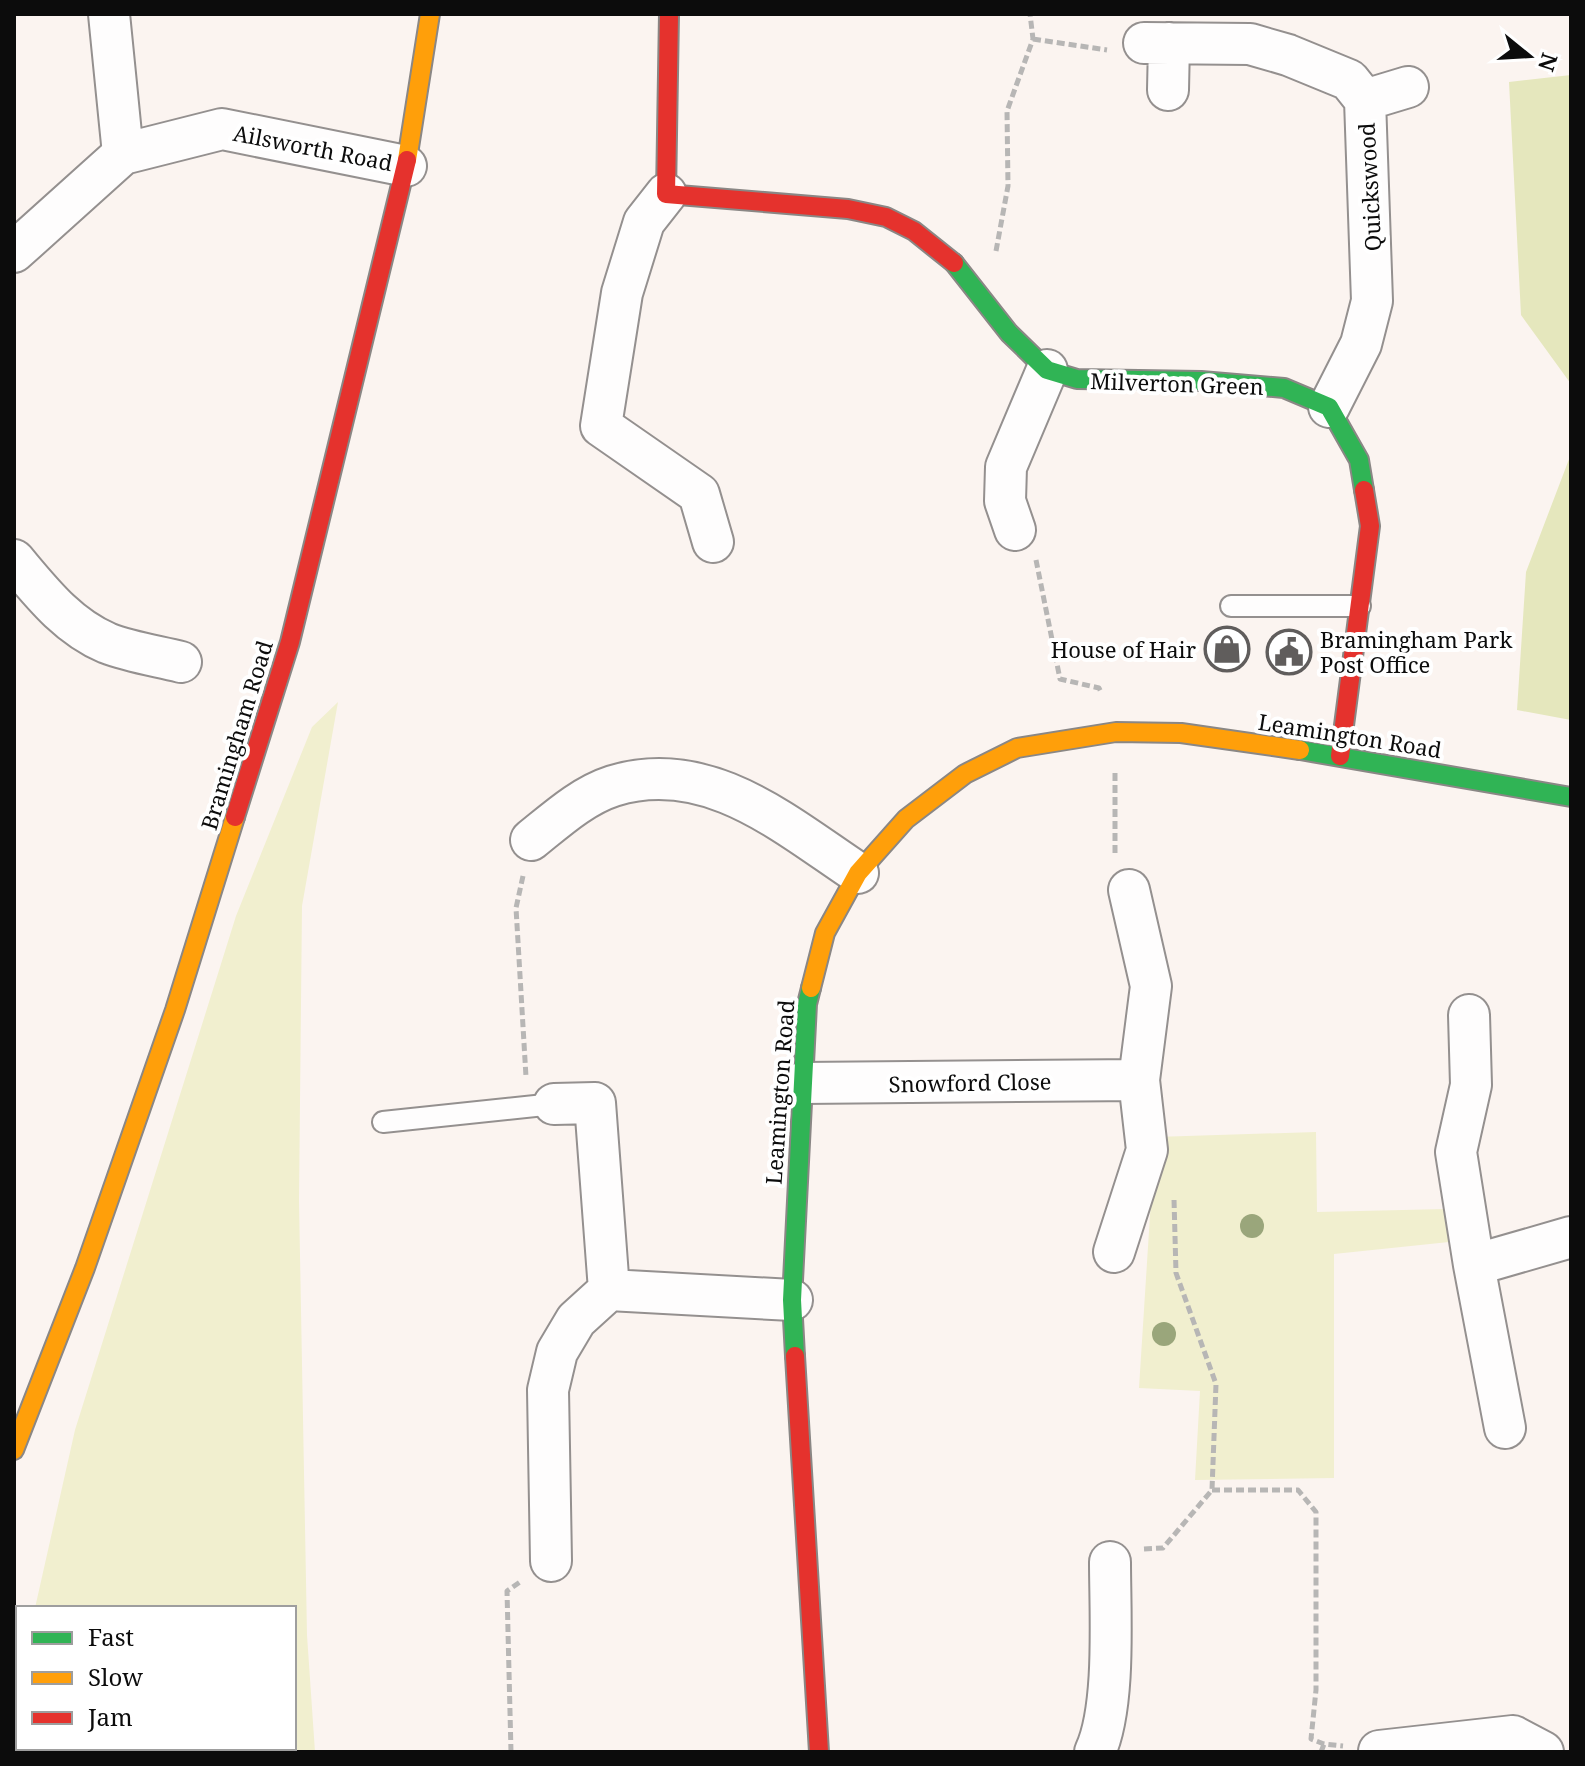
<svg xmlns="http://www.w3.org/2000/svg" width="1585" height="1766" font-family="'Noto Serif',serif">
<rect width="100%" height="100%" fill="#fbf4f0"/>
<path fill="#f1efcf" d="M 338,702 L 302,906 L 299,1201 L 307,1635 L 315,1752 L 16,1752 L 18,1736 L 18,1748 L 294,1748 L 294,1608 L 35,1608 L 75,1430 L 236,916 L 312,727 Z
M 1316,1132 L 1317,1212 L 1445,1209 L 1449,1242 L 1334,1254 L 1334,1478 L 1195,1480 L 1200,1391 L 1139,1388 L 1155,1137 Z"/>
<path fill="#e5e7bd" d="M 1571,75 L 1571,384 L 1521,315 L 1509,82 Z
M 1571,454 L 1571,720 L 1517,710 L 1526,572 Z"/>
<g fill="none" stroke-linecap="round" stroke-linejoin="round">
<g stroke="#94908f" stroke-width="24">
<path id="lane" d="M 1231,606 L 1360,606
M 383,1122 L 554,1104"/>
</g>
<g stroke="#94908f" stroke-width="44">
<path id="street" d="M 109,14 L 123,154 L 222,129 L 406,166
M 1144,43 L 1250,44 L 1288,55 L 1349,80 L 1365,100 L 1372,301 L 1361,344 L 1329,407
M 1168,90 L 1169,43
M 1365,100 L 1408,87
M 666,194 L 644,222 L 622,293 L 601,426 L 699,494 L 713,542
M 14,252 L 123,154
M 1015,530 L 1005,501 L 1006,467 L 1047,370
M 14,560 C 41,592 67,626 107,643 C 130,652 157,656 181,662
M 531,840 C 556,820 582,796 613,786 C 708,757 784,824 858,873
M 1469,1015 L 1471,1085 L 1456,1152 L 1474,1265 L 1571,1237
M 802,1083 L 1139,1080 L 1151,986 L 1129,890
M 554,1104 L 595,1103 L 609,1290
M 1114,1252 L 1147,1150 L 1139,1080
M 1474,1265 L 1505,1428
M 551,1561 L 548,1390 L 557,1352 L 576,1320 L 609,1290 L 792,1300
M 1379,1751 L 1513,1736 L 1543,1752
M 1095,1752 C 1116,1707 1110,1613 1110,1562"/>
</g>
<g stroke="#8a8785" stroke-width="22">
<path id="fast" d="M 954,263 L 1009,333 L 1047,370 L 1077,379 L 1201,381 L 1284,388 L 1329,407 L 1359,460 L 1364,490
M 1300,750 L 1571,797
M 795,1356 L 792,1300 L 807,1004 L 811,988"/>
</g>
<g stroke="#8a8785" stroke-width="22">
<path id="slow" d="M 407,160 L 430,14
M 811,988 L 825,933 L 858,873 L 906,819 L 965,774 L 1017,748 L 1116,732 L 1181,733 L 1300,750
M 14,1450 L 85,1268 L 175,1010 L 235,817"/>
</g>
<g stroke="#8a8785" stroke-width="22">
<path id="jam" d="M 669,14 L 666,194 L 848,209 L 886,217 L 914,231 L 954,263
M 1340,756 L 1370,526 L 1364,490
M 235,817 L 290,642 L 407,160
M 795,1356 L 819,1752"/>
</g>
<path stroke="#b7b6b5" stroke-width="5" stroke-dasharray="8 4" stroke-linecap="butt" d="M 1033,39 L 1107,50
M 996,251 L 1008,186 L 1007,111 L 1033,39 L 1030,14
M 1036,560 L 1060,679 L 1099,688 L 1101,692
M 1115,853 L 1115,771
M 523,876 L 516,908 L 526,1077
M 1212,1490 L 1298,1490 L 1316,1512 L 1316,1690 L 1311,1739 L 1324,1744 L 1343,1746
M 1144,1549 L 1163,1548 L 1212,1490 L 1216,1384 L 1176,1273 L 1174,1199
M 511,1752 L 507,1591 L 520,1582
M 1321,1752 L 1324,1744"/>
<use href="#lane" stroke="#fefdfd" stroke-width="20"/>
<use href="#street" stroke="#fefdfd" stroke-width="40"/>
<use href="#fast" stroke="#30b455" stroke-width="18"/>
<use href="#slow" stroke="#ff9f0a" stroke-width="18"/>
<use href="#jam" stroke="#e5322d" stroke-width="18"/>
</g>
<g fill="#9aa67b">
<circle cx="1252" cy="1226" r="12"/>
<circle cx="1164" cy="1334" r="12"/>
</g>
<defs>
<g id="shop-ring" transform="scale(2.3)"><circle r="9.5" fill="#fff" stroke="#605d5c" stroke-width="1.5"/><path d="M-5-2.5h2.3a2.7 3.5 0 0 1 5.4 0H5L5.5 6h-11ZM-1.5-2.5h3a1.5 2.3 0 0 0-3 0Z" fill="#605d5c"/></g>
<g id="civic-ring" transform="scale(2.3)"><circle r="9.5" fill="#fff" stroke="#605d5c" stroke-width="1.5"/><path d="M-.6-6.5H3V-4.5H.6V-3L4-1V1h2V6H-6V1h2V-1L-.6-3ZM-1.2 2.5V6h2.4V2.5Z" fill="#605d5c"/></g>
</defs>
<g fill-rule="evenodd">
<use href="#shop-ring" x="1227" y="649"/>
<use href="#civic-ring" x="1289" y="652"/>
</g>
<g text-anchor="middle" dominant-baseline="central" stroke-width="8" stroke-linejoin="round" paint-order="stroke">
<g font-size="22" fill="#0c0c0c" stroke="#fff">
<text transform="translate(313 147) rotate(11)">Ailsworth Road</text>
<text transform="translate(1369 187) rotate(-93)">Quickswood</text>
<text transform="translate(1177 383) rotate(2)">Milverton Green</text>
<text transform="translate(236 735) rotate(-73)">Bramingham Road</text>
<text transform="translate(1350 735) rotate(9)">Leamington Road</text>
<text transform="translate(970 1082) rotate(-1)">Snowford Close</text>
<text transform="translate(779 1092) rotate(-86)">Leamington Road</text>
</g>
<g font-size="22" fill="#0c0c0c" stroke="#fff" text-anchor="start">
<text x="1320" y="639">Bramingham Park<tspan x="1320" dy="25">Post Office</tspan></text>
<text x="1196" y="649" text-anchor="end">House of Hair</text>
</g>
</g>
<rect width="1585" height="1766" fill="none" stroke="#0c0c0c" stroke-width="32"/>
<rect x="16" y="1606" width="280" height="144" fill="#ffffff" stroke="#9e9e9e" stroke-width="2"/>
<rect x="32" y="1632" width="40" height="12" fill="#30b455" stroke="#9e9e9e" stroke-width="2"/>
<text x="88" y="1646" font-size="24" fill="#0c0c0c">Fast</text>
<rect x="32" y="1672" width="40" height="12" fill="#ff9f0a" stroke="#9e9e9e" stroke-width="2"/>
<text x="88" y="1686" font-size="24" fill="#0c0c0c">Slow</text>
<rect x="32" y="1712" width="40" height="12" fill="#e5322d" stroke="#9e9e9e" stroke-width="2"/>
<text x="88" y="1726" font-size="24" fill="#0c0c0c">Jam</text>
<g transform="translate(1529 56) rotate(108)" stroke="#ffffff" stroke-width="6" paint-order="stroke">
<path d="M0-6L14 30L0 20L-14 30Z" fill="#0c0c0c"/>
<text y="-12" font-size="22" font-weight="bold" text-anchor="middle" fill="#0c0c0c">N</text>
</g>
</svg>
